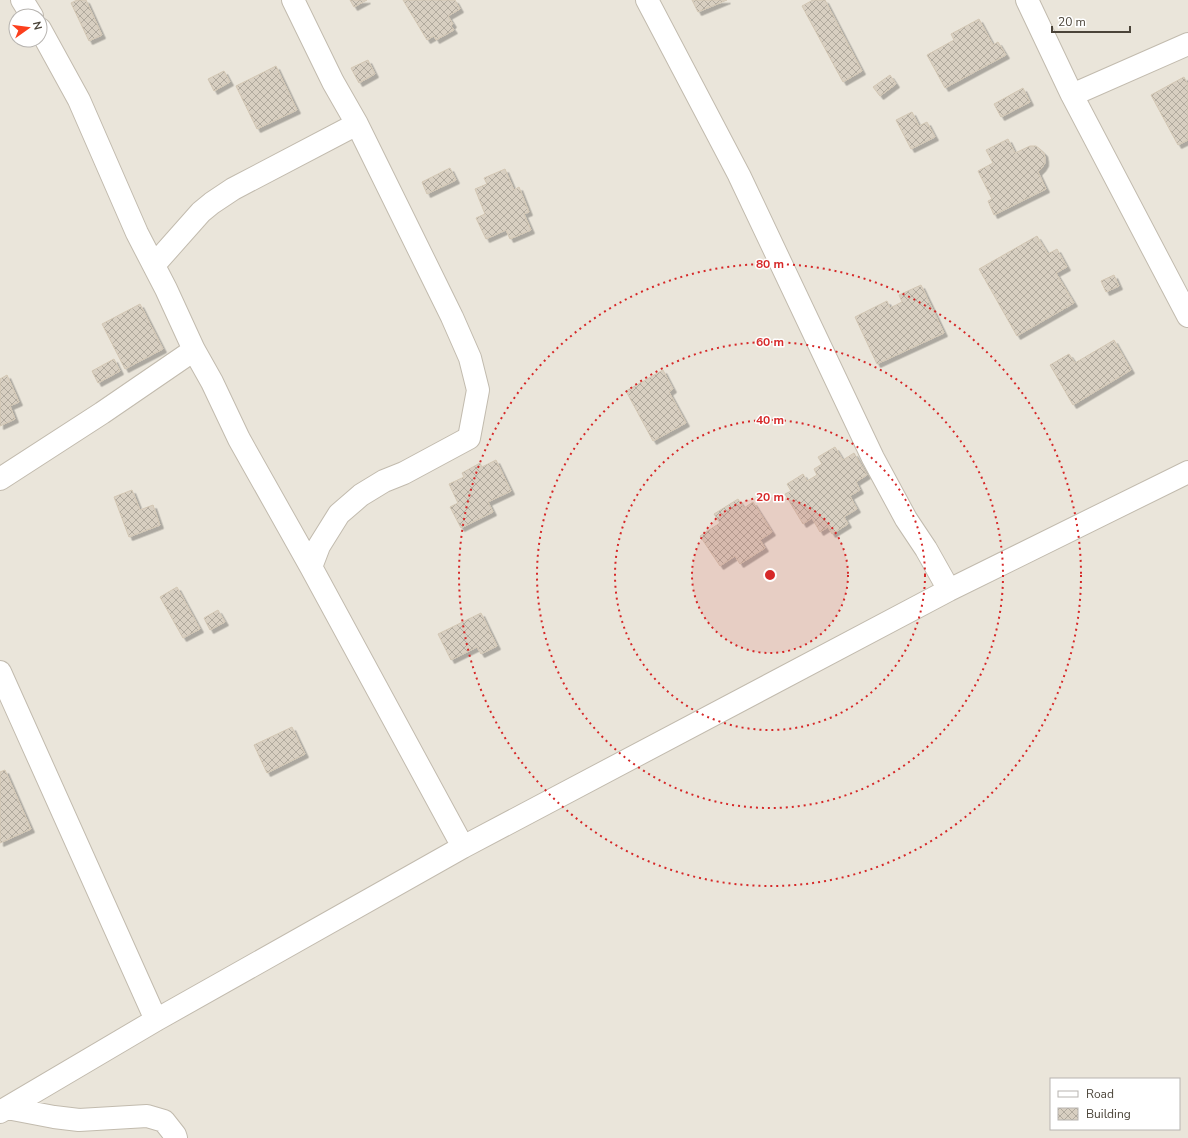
<svg xmlns="http://www.w3.org/2000/svg" width="1188" height="1138" font-family="'Nunito Sans',sans-serif">
<defs>
<pattern id="building-cross-hatch" width="8" height="8" patternUnits="userSpaceOnUse"><rect width="8" height="8" fill="#d8cfc1"/><path d="M0 0l8 8M0 8l8-8" fill="none" stroke="#b1aa9e"/></pattern>
<filter id="shadow"><feDropShadow dx="3.5" dy="3.5" stdDeviation="0" flood-color="#0004"/></filter>
</defs>
<rect width="100%" height="100%" fill="#f6f3ec"/>
<path fill="#eae5da" fill-rule="evenodd" d="M 0,0 L 1188,0 L 1188,1138 L 0,1138 ZM 16,16 L 40,16 L 40,40 L 16,40 ZM 1051,1079 L 1179,1079 L 1179,1129 L 1051,1129 Z"/>
<path fill="url(#building-cross-hatch)" stroke="#d3c7b4" filter="url(#shadow)" d="M 77,0 L 86,0 L 102,35 L 89,41 L 71,3 Z
M 350,0 L 367,0 L 354,7 Z
M 403,0 L 455,0 L 460,9 L 448,16 L 453,24 L 451,26 L 454,30 L 436,40 L 434,36 L 427,40 Z
M 692,0 L 727,0 L 698,12 Z
M 813,0 L 825,0 L 862,71 L 843,82 L 802,6 Z
M 979,19 L 993,45 L 998,42 L 1006,55 L 945,88 L 927,55 L 954,40 L 951,34 Z
M 368,60 L 375,74 L 359,83 L 351,68 Z
M 276,66 L 297,110 L 257,129 L 236,86 Z
M 224,71 L 230,82 L 214,91 L 208,79 Z
M 890,75 L 896,84 L 880,96 L 873,87 Z
M 1184,77 L 1188,85 L 1188,140 L 1178,145 L 1151,95 Z
M 1023,88 L 1030,102 L 1001,117 L 994,104 Z
M 912,112 L 919,126 L 927,122 L 935,137 L 911,149 L 896,120 Z
M 1008,139 L 1015,153 L 1030,146 L 1036,146 L 1040,149 L 1044,153 L 1045,158 L 1045,163 L 1042,168 L 1038,172 L 1046,189 L 994,215 L 988,201 L 992,199 L 978,171 L 993,163 L 986,150 Z
M 450,168 L 456,180 L 427,194 L 422,182 Z
M 505,169 L 514,190 L 519,187 L 529,212 L 524,214 L 531,230 L 510,239 L 506,230 L 486,239 L 476,218 L 485,214 L 475,189 L 487,184 L 484,178 Z
M 1037,236 L 1048,254 L 1057,249 L 1067,267 L 1056,273 L 1074,303 L 1017,336 L 979,269 Z
M 1114,275 L 1119,286 L 1106,292 L 1101,281 Z
M 921,285 L 944,333 L 877,364 L 855,317 L 887,301 L 890,308 L 902,302 L 899,295 Z
M 140,304 L 163,349 L 125,369 L 102,324 Z
M 1114,340 L 1131,370 L 1073,405 L 1050,365 L 1069,354 L 1075,363 Z
M 114,359 L 120,371 L 98,383 L 92,371 Z
M 663,370 L 673,389 L 669,392 L 686,423 L 653,441 L 626,391 Z
M 7,375 L 19,402 L 10,406 L 15,419 L 0,426 L 0,379 Z
M 835,447 L 843,460 L 854,453 L 867,475 L 856,482 L 860,490 L 850,496 L 857,509 L 844,517 L 848,524 L 832,534 L 828,527 L 820,532 L 812,518 L 803,524 L 785,494 L 791,491 L 787,484 L 803,474 L 807,481 L 817,475 L 814,469 L 822,464 L 818,457 Z
M 496,460 L 511,491 L 488,502 L 493,512 L 461,528 L 450,507 L 458,503 L 449,484 L 464,477 L 462,473 L 480,463 L 482,467 Z
M 132,490 L 140,510 L 153,505 L 160,525 L 129,537 L 114,497 Z
M 738,499 L 744,508 L 753,502 L 772,532 L 760,540 L 765,548 L 740,564 L 735,556 L 720,566 L 700,536 L 720,523 L 714,514 Z
M 177,587 L 200,629 L 183,638 L 160,597 Z
M 218,610 L 225,622 L 210,630 L 204,618 Z
M 481,613 L 497,646 L 481,654 L 477,647 L 451,660 L 438,634 Z
M 292,727 L 305,754 L 267,773 L 254,745 Z
M 5,770 L 31,829 L 0,843 L 0,772 Z"/>
<g fill="none" stroke-linecap="round" stroke-linejoin="round">
<g stroke="#c2bbae" stroke-width="24">
<path id="minor" d="M 22,0 L 32,16
M 293,0 L 333,82 L 357,124 L 452,317 L 470,358 L 478,390 L 469,438 L 404,473 L 384,481 L 361,495 L 339,514 L 319,546 L 311,567
M 647,0 L 739,175 L 873,458 L 906,519 L 926,549 L 949,590
M 1027,0 L 1072,95 L 1188,316
M 40,29 L 79,100 L 137,233 L 166,289 L 194,350 L 212,382 L 239,439 L 311,567 L 463,847
M 1072,95 L 1188,44
M 154,265 L 201,212 L 212,203 L 233,189 L 357,124
M 0,479 L 102,413 L 194,350
M 0,672 L 156,1020
M 7,1108 L 54,1117 L 79,1120 L 147,1116 L 164,1121 L 175,1135 L 176,1138
M 0,1112 L 156,1020 L 463,847 L 949,590 L 1188,472"/>
</g>
<use href="#minor" stroke="#fff" stroke-width="22"/>
</g>
<circle cx="770" cy="575" r="78" fill="#d62828" fill-opacity=".12"/>
<g fill="none" stroke="#d62828" stroke-width="2" stroke-dasharray="2 4">
<circle cx="770" cy="575" r="78"/>
<circle cx="770" cy="575" r="155"/>
<circle cx="770" cy="575" r="233"/>
<circle cx="770" cy="575" r="311"/>
</g>
<circle cx="770" cy="575" r="6" fill="#d62828" stroke="#fff" stroke-width="2"/>
<g font-size="12" text-anchor="middle" font-weight="bold" fill="#d62828" stroke="#fff" stroke-width="3" stroke-linejoin="round" paint-order="stroke">
<text x="770" y="268">80 m</text>
<text x="770" y="346">60 m</text>
<text x="770" y="424">40 m</text>
<text x="770" y="501">20 m</text>
</g>
<rect x="1050" y="1078" width="130" height="52" fill="#ffffff" stroke="#b7b4b0"/>
<rect x="1058" y="1091" width="20" height="6" fill="#ffffff" stroke="#b7b4b0"/>
<text x="1086" y="1098" font-size="12" fill="#4b4439">Road</text>
<rect x="1058" y="1108" width="20" height="12" fill="url(#building-cross-hatch)" stroke="#b7b4b0"/>
<text x="1086" y="1118" font-size="12" fill="#4b4439">Building</text>
<g transform="translate(28 28) rotate(76)"><circle r="19" fill="#ffffff" stroke="#b7b4b0"/>
<path d="M0-3L7 15L0 10L-7 15Z" fill="#fc3f1d"/>
<text y="-6" font-size="11" font-weight="bold" text-anchor="middle" fill="#4b4439">N</text>
</g>
<path d="M1052 26v6h78v-6" fill="none" stroke="#4b4439" stroke-width="2"/>
<text x="1058" y="26" font-size="12" fill="#4b4439" stroke="#ffffff" stroke-width="3" paint-order="stroke">20 m</text>
</svg>
